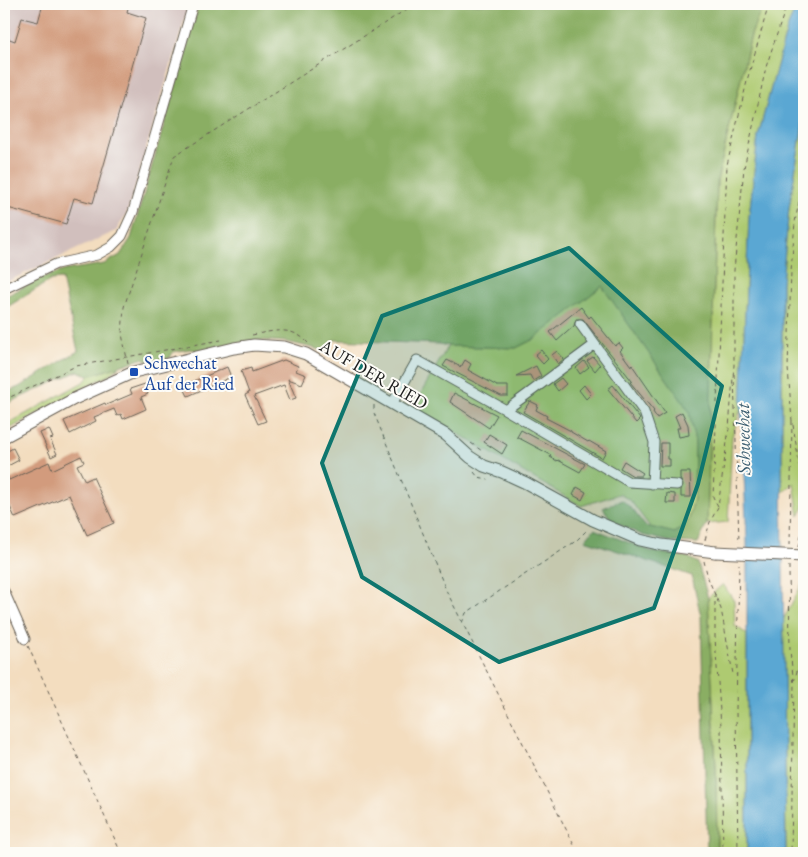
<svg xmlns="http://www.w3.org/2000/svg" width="808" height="857" font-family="'EB Garamond',serif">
<rect width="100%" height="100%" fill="#fdfcf7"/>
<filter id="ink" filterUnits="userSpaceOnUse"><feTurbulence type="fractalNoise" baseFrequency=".02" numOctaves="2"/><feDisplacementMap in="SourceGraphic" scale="10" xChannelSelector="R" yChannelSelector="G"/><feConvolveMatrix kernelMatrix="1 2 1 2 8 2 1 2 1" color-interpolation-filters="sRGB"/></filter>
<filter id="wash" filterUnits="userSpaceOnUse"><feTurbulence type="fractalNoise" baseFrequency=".0096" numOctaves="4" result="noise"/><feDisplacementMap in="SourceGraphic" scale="20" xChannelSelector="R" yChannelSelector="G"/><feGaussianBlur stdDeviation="1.12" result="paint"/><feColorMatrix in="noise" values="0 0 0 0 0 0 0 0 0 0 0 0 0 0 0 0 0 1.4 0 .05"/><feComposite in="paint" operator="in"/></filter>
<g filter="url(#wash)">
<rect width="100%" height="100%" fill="#f3ddbf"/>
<path fill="#d1bfbd" d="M 4,4 L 189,4 L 127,213 L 116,231 L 4,283 Z"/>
<path fill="#aeca71" stroke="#657346" d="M 763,4 L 797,4 L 787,29 L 758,136 L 749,217 L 741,408 L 732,437 L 728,522 L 707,524 L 717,181 L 751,35 Z
M 804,117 L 804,507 L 799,516 L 794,483 L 782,493 L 782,282 L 789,208 Z
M 602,286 L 689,411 L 695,442 L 694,498 L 689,521 L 674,533 L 650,527 L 630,500 L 619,494 L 581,506 L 413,407 L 448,346 L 516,348 L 534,339 Z
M 118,366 L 118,368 L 108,376 L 91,384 L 4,432 L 4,426 L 85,381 L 89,376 Z
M 804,580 L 804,853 L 786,853 L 783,620 Z
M 723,584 L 734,601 L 735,626 L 747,634 L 747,853 L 717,853 L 716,768 L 708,598 Z"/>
<path fill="#8aae63" stroke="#536540" d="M 199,4 L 763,4 L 751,35 L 717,181 L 707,524 L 698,543 L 672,542 L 642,535 L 612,521 L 603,508 L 622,500 L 633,510 L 645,526 L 675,533 L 689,520 L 694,498 L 695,442 L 689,411 L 602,286 L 534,339 L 516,348 L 448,346 L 439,344 L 333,340 L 326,351 L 287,342 L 255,340 L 200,351 L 190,349 L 173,352 L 170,358 L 158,361 L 146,361 L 144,358 L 89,376 L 78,371 L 4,405 L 4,393 L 19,387 L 78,351 L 62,279 L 51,280 L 4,309 L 4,297 L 41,278 L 66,270 L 104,264 L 120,255 L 131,238 Z
M 594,529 L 653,552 L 688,557 L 698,563 L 708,598 L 716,768 L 717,853 L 707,853 L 701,617 L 692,576 L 585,540 Z"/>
<path fill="#5aa7d3" stroke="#3b6278" d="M 797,4 L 804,4 L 804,117 L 789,208 L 782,283 L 782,464 L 786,853 L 747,853 L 747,542 L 741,408 L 749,217 L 758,136 L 787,29 Z"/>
<g id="blocks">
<path fill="#d29b7d" d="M 43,4 L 129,4 L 127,12 L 146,18 L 93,203 L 74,198 L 66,224 L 4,207 L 4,37 L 15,41 L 22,18 L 38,22 Z
M 581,307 L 589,318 L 591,316 L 615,346 L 619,343 L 623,348 L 620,351 L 631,366 L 632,365 L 665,413 L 657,418 L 653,412 L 654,411 L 630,382 L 632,381 L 583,319 L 576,319 L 574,326 L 557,341 L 550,332 Z
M 541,350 L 548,359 L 543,364 L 535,355 Z
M 557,351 L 564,359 L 558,364 L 552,355 Z
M 593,357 L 600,365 L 595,371 L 587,361 Z
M 284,360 L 298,366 L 296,371 L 306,375 L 302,384 L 288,379 L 296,398 L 290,400 L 284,385 L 254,396 L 266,421 L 258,424 L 245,395 L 249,393 L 241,371 L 251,368 L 252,372 Z
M 447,360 L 461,367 L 465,360 L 471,364 L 468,370 L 497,386 L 508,386 L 508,396 L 501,396 L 443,366 Z
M 584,361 L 589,367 L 580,374 L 576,368 Z
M 536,366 L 541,376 L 533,381 L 530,375 L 516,376 Z
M 227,367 L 231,377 L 188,396 L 183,386 Z
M 561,378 L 566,384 L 558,391 L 553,384 Z
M 145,384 L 148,394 L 141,397 L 146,409 L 123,419 L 121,414 L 117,416 L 114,409 L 94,417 L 96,421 L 70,434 L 64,421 L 105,403 L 106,405 L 132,394 L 130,389 Z
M 584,385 L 591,394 L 586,399 L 579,390 Z
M 613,385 L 640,419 L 636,423 L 608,389 Z
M 454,393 L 497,415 L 489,428 L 450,402 Z
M 530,401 L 538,405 L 536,410 L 547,416 L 546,418 L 571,431 L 571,432 L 588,442 L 589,441 L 606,451 L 602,458 L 523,412 Z
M 682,412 L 688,425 L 689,435 L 679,437 L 677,428 L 680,428 L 675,416 Z
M 49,429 L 53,438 L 50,439 L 57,454 L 51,457 L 40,433 Z
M 521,430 L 585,464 L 580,472 L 558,460 L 557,461 L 550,457 L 551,455 L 517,437 Z
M 489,434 L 507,445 L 502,454 L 484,442 Z
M 661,443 L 668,443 L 668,459 L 670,459 L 670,466 L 660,466 Z
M 13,448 L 19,460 L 4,468 L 4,453 Z
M 81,456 L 84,462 L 77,465 L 85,481 L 93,477 L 114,523 L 87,535 L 69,495 L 15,518 L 4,493 L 4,469 L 9,480 L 49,462 L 52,470 Z
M 624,461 L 643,473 L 641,476 L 633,476 L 620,468 Z
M 680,472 L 690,472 L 691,497 L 681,497 L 681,490 L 683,485 L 680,479 Z
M 577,487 L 586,492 L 582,500 L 573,495 Z
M 667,493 L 675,494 L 675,503 L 666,503 Z"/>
</g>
</g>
<g filter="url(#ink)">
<use href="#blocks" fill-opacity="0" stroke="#676055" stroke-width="1"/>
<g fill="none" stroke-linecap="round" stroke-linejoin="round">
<g stroke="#676055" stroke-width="11">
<path id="minor" d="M 4,289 L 56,264 L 97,255 L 111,247 L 122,236 L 133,212 L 193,4
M 580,324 L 644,412 L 654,442 L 652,484
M 392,404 L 417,360 L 506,410 L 629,482 L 677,485
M 506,410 L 594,345
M 4,591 L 25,639"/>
</g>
<g stroke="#676055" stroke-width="13">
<path id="major" d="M 4,437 L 74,399 L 134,372 L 234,348 L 254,345 L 284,347 L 306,354 L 446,435 L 470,457 L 484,466 L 502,472 L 526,483 L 593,520 L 640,540 L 662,545 L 715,552"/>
</g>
<path stroke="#676055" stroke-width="1" stroke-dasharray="4 4" stroke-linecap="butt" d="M 252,335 C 273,331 292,325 308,343
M 128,364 L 122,334 L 124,307 L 174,156 L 415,4
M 734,374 L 739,542
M 4,400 L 76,366 L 221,340
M 374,405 L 374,413 L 446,590 L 578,853
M 792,421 L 788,368 L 791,271 L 795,222 L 804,176
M 793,425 L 804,495
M 471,443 L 482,451 L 483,453
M 474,472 L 478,477 L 488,479
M 718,506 L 713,497 L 727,165 L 748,77 L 769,4
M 705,540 L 710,522 L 718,507 L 729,428 L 734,365 L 734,270 L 744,168 L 766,67 L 787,4
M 790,545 L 792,420
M 799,547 L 804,515
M 704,561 L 708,578 L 721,609 L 733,674 L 737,675
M 789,566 L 790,651 L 794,684 L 791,853
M 799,566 L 804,592
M 715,594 L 715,638 L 721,726 L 723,853
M 462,623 L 466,613 L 576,541 L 588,529
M 28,646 L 121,853
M 794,682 L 799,664 L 804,629
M 738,853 L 736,710 L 739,564"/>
<use href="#minor" stroke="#fff" stroke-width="9"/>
<use href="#major" stroke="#fff" stroke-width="11"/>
<g stroke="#676055" stroke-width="13" stroke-linecap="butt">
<path id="major-bridge" d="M 715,552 L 804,556"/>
</g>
<use href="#major-bridge" stroke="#fff" stroke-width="11"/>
</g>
</g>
<path fill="#0f766e" fill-opacity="0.2" stroke="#0f766e" stroke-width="4" stroke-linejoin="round" d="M 569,248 L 722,386 L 698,484 L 654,608 L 499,662 L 362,577 L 322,463 L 382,316 Z"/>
<rect fill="#1a4fb4" stroke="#fdfcf7" stroke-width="2" x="129" y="367" width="10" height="10" rx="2.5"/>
<g text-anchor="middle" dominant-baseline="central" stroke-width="4" stroke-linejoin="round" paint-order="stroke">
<g font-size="18" fill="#164399" stroke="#fdfcf7" text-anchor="start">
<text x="144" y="362">Schwechat<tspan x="144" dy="21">Auf der Ried</tspan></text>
</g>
<g font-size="18" fill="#1c1c1c" stroke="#fdfcf7">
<text transform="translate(374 374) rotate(30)">AUF DER RIED</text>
</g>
<g font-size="19" font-style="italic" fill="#385b6e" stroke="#fdfcf7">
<text transform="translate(743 439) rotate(-91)">Schwechat</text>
</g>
</g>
<rect width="808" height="857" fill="none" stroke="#fdfcf7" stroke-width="20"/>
</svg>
